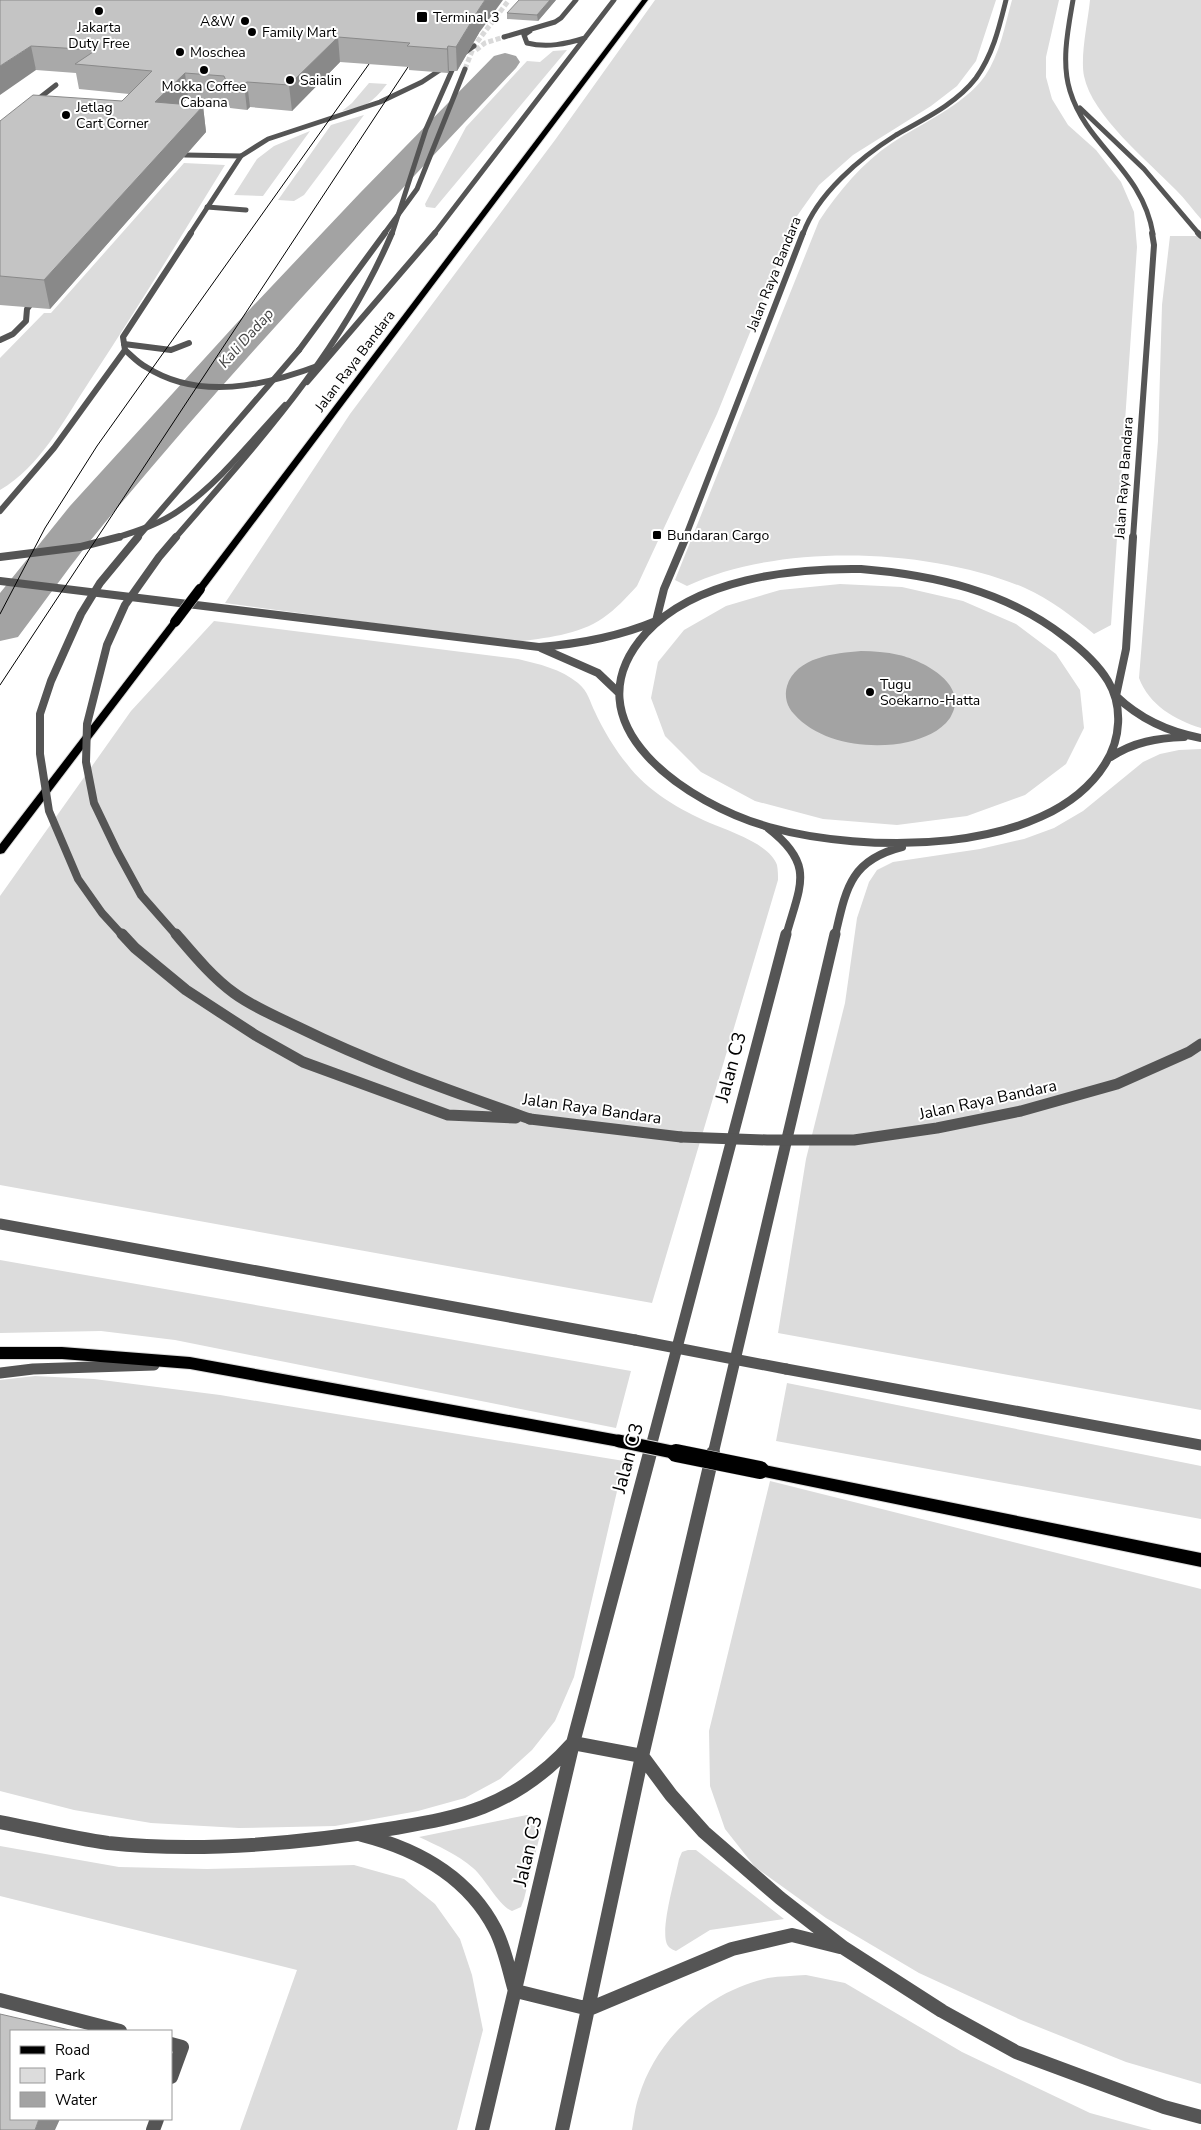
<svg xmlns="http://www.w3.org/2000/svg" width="1201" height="2130" font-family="'Nunito Sans',sans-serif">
<rect width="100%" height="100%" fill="#fff"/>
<path fill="#dcdcdc" d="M 655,0 L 996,0 L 976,61 L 957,86 L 931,106 L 853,155 L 819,185 L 797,216 L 717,414 L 637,586 C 626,598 616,609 603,618 C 579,635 544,638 516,642 L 225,603 L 350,414 L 555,140 Z
M 1012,0 L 1059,0 L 1046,57 L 1046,77 L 1052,99 L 1068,125 L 1096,150 L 1121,182 L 1134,212 L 1137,247 L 1111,625 L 1094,634 C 1073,617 1050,599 1025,588 C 931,548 780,542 687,586 L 675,580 L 819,221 C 839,191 862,163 892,143 C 923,122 962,107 985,76 C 1000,54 1005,25 1012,0 Z
M 1090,0 L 1201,0 L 1201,219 C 1193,210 1185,199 1176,190 C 1148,161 1092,116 1084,76 C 1080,56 1088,21 1090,0 Z
M 567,50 L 435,208 L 426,207 L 425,204 L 466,127 L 527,61 L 540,62 L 553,51 Z
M 369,83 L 387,84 C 371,104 367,106 342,111 L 352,103 Z
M 364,115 L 304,195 L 294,201 L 278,200 L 331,125 Z
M 310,131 L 263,196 L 234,195 L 257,159 L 274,146 Z
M 184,163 L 225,165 C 180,238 136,311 89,382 C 64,420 40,467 0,490 L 0,358 L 44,313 L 51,313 Z
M 1170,236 L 1201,236 L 1201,728 C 1175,720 1149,705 1139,678 L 1158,441 L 1162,305 Z
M 840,584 L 902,587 L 963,601 L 1016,624 L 1056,654 L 1080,690 L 1084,728 L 1066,764 L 1025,795 L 967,816 L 897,825 L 823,819 L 755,801 L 701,772 L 665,736 L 651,698 L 658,662 L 684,630 L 726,606 L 780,590 Z
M 214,621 L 518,659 C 539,664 561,669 578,683 C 588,691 590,702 595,712 C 602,728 616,751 627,764 C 647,791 680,810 710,823 C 729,831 770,844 777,865 C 778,870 778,876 778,880 L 652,1303 L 0,1185 L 0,896 L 131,711 Z
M 1201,749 L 1201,1410 L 778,1333 L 806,1159 L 845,1003 L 857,918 L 869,882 L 877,870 L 893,862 L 980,849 L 1024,839 L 1054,828 L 1083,811 L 1143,762 L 1160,754 L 1179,750 Z
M 0,1260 L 631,1371 L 616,1428 L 175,1340 L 101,1331 L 0,1333 Z
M 35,1376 L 94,1379 L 220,1395 L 624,1461 L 574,1677 L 555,1721 L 532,1750 L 500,1779 L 465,1798 L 418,1811 L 335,1826 L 239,1828 L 151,1823 L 74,1810 L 0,1791 L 0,1380 Z
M 787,1383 L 1201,1466 L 1201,1519 L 776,1441 Z
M 770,1481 L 1201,1589 L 1201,2084 L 1126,2062 L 1021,2020 L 919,1973 L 826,1918 L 755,1867 L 725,1829 L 710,1786 L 709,1731 Z
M 527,1815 C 537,1818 541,1820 541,1831 L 524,1899 L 521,1907 L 512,1911 C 498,1905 486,1879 473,1868 C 457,1854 438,1846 419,1837 Z
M 0,1846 L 119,1867 L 207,1869 L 354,1865 L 404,1879 L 435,1904 L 460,1939 L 472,1975 L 483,2030 L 457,2130 L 240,2130 L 297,1970 L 0,1896 Z
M 688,1850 L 696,1850 L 784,1919 L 710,1930 L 676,1951 C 671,1949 667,1947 666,1941 C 662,1923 675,1879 679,1859 L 682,1852 Z
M 806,1975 L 845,1983 L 962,2052 L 1090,2113 L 1152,2130 L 632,2130 C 634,2119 635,2107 639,2096 C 657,2038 708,1991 768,1978 C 780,1976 794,1976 806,1975 Z"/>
<path fill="#a3a3a3" d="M 861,651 C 874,651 886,652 899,655 C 925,661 971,686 950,718 C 940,732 924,738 908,742 C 872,750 820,744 794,714 C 787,707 784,696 787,686 C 796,657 835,653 861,651 Z"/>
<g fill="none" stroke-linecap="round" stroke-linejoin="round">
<path fill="#a3a3a3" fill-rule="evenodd" d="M 505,53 L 516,56 L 520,62 L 516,68 C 375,217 234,367 103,525 C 73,561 46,600 18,637 L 0,641 L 0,593 L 70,506 L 235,325 L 360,193 L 494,56 Z"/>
<path stroke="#d9d9d9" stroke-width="5" stroke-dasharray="5 2.5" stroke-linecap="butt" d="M 476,50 L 485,43 L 504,37
M 465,69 L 474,46 L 509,0"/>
<g stroke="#dbdbdb" stroke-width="2">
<path id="primary" d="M 642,0 L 648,0 L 203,591 L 197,591 L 197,587 Z
M 175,619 L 180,622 L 178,624 L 4,853 L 0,854 L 0,844 L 172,620 Z
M 0,1347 L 62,1347 L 190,1357 L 619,1435 L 624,1437 L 627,1441 L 624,1445 L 619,1447 L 190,1369 L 62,1359 L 0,1359 Z
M 760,1464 L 1201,1553 L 1201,1567 L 760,1476 L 755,1475 L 752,1470 L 755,1465 Z"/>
</g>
<path stroke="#555" stroke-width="5" d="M 33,103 L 56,85
M 185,155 L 241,156
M 207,207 L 246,210"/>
<path stroke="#555" stroke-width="6" d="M 0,340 L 13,334 L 26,321 L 27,309 L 36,297
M 124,344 L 171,350 L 189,343
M 0,511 L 54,448 L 125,350"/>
<path stroke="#555" stroke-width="14" d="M 0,2000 L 120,2031
M 171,2044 L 182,2047 L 171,2077
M 153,2130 L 157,2119"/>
<path stroke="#555" stroke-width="11" d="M 0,1224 L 635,1340
M 786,1369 L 1201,1445"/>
<path stroke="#555" stroke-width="5" d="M 1073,0 C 1068,29 1061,62 1070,91 C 1087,147 1142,169 1153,234
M 530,31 L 524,35 L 527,43 C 547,48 566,44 585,38
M 504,37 L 555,22 L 561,18 L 576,0
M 460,56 L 474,46
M 1080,108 L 1144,169 L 1199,234
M 190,234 L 241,156 L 268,139 L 380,102 L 422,82 L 446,66
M 384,234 L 417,189 L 465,69
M 434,234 L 614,0
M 803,234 C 817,194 861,157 896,135 C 924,119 956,104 976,78 C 993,54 999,28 1006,0"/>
<path stroke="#555" stroke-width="6" d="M 191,233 L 123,337 L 125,350 C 132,356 138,363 146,367 C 199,401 265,386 320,365
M 1198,233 L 1201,236
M 299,350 L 385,233
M 307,382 L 435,233
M 115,538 C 138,531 162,523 181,509 C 220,482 253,439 285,405
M 685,538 L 803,233
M 1133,538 L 1154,245 L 1152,233"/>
<path stroke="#555" stroke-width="8" d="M 1133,537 L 1126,649 L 1116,696 C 1140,719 1168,732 1201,738
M 0,557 L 80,547 L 119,537
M 861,569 C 934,575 1006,591 1065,637 C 1081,649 1097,663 1108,681 C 1123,706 1121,739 1105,764 C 1047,857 862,853 769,827 C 690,805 564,724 646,633 C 696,579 791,568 861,569 Z
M 0,581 L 539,647 C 579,644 618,637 656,621
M 656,621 L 664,589 L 686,537
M 541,648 L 598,673 L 619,693
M 1111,757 C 1133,742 1158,738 1184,737
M 768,828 C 816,865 800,885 786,936
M 835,936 C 846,889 850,860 902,847"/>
<path stroke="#555" stroke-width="11" d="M 530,1119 L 681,1137
M 0,1373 L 33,1369 L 154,1365
M 649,1454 L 786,934
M 713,1454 L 835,934"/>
<path stroke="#555" stroke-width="14" d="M 573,1743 L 642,1756 L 671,1795 L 704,1832 L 780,1898 L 844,1948 L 942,2011 L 1016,2052 L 1164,2107 L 1201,2117
M 0,1822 C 36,1829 72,1838 108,1843 C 199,1853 304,1843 395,1828 C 424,1823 455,1818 483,1807 C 518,1793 547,1772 572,1744
M 362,1835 C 417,1849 468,1877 495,1929 C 505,1948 509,1971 515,1991
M 516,1991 L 589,2009 L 732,1949 L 792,1935 L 840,1947
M 482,2130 L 573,1743 L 650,1453
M 562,2130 L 642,1756 L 713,1453"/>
<use href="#primary" fill="#000" fill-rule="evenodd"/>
<path stroke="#000" stroke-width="1" d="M 0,614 L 45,528 L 97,446 L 369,64
M 0,685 L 408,67"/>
<g stroke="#dbdbdb" stroke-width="11" stroke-linecap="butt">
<path id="primary-bridge-far2" d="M 175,622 L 200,589"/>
</g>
<g stroke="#dbdbdb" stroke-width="15" stroke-linecap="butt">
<path id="primary-bridge-far1" d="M 619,1441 L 682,1454"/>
</g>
<g stroke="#dbdbdb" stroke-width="19" stroke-linecap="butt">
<path id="primary-bridge" d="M 676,1453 L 760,1470"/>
</g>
<path stroke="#555" stroke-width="11" d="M 635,1340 L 786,1369"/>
<path stroke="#555" stroke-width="5" d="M 392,234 L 426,129 L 457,59"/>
<path stroke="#555" stroke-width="6" d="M 137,538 L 299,350
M 175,538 C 259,441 341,353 392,233"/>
<path stroke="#555" stroke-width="8" d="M 176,537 L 159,557 L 125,605 L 107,645 L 87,724 L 86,762 L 94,803 L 117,851 L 141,895 L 177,936
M 123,936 L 102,913 L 78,879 L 49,811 L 40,754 L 40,714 L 51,681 L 81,614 L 100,583 L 138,537"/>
<path stroke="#555" stroke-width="11" d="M 122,934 L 135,948 L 186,990 L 255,1035 L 303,1062 L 448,1115 L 516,1118
M 176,934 C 194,955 212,977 234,993 C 253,1007 277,1017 298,1027 C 373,1064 451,1091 530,1119
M 681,1137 L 767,1140 L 854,1140 L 937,1128 L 1021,1111 L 1117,1084 L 1189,1052 L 1201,1044"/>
<use href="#primary-bridge-far2" stroke="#000" stroke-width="10"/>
<use href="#primary-bridge-far1" stroke="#000" stroke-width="13"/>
<use href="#primary-bridge" stroke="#000" stroke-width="18"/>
</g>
<path fill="#a9a9a9" d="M 0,0 L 479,33 L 457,71 L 449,71 L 448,73 L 409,70 L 409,67 L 340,62 L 292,111 L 250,107 L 247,110 L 230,108 L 228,101 L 188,98 L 182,104 L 203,106 L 206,132 L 50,309 L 0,305 L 0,121 L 122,101 L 129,94 L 79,89 L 76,73 L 36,70 Z
M 556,0 L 538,21 L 507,19 L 507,13 Z"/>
<path fill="#898989" d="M 485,0 L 503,0 L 479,33 L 457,71 L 456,47 L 479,9 Z
M 550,0 L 556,0 L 538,21 L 537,15 Z
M 338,37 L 340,62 L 292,111 L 289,85 Z
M 31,46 L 36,70 L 0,95 L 0,66 Z
M 448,46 L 449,71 L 448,73 L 447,49 Z
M 185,73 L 188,98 L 159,128 L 155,102 Z
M 247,82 L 250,107 L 247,110 L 244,84 Z
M 203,106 L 206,132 L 50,309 L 44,280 Z
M 39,2119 L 60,2119 L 55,2130 L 35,2130 Z"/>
<path fill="#c4c4c4" stroke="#898989" d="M 0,0 L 485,0 L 479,9 L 456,47 L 448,46 L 447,49 L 407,46 L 410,43 L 338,37 L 289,85 L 247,82 L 244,84 L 227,83 L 224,76 L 185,73 L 155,102 L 203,106 L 44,280 L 0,276 L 0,121 L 33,95 L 122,101 L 152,71 L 75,64 L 96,50 L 31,46 L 0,66 Z
M 519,0 L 550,0 L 537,15 L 507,13 Z
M 0,2014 L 74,2031 L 11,2031 L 11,2119 L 39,2119 L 35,2130 L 0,2130 Z"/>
<g fill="#000" stroke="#fff" stroke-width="2">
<circle cx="99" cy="11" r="5"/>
<rect x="416" y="11" width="12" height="12" rx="2.5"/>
<circle cx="245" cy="21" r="5"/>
<circle cx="252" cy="32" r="5"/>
<circle cx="180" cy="52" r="5"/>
<circle cx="204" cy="70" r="5"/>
<circle cx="290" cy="80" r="5"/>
<circle cx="66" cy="115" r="5"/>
<rect x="652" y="530" width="10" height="10" rx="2.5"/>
<circle cx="870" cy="692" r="5"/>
</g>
<g text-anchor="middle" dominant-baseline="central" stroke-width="4" stroke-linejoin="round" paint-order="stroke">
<g font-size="14" fill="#000" stroke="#fff" text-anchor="start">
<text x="433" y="17">Terminal 3</text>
<text x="235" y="21" text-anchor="end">A&amp;W</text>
<text x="99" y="27" text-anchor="middle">Jakarta<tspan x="99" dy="16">Duty Free</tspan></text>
<text x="262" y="32">Family Mart</text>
<text x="190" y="52">Moschea</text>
<text x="300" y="80">Saialin</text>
<text x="204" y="86" text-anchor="middle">Mokka Coffee<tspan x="204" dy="16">Cabana</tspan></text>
<text x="76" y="107">Jetlag<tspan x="76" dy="16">Cart Corner</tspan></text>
<text x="667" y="535">Bundaran Cargo</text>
<text x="880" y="684">Tugu<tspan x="880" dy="16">Soekarno-Hatta</tspan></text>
</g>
<g font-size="14" fill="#000" stroke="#fff">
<text transform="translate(774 274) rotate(-68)">Jalan Raya Bandara</text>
<text transform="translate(355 361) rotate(-53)">Jalan Raya Bandara</text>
<text transform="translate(1124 478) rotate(-86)">Jalan Raya Bandara</text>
</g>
<g font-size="15" font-style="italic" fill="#444" stroke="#fff">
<text transform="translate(246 338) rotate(-48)">Kali Dadap</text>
</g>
<g font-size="16" fill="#000" stroke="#fff">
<text transform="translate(988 1100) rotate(-12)">Jalan Raya Bandara</text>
<text transform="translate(592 1109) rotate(8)">Jalan Raya Bandara</text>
</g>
<g font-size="19" fill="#000" stroke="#fff">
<text transform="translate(731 1067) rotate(-75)">Jalan C3</text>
<text transform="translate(628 1458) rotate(-75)">Jalan C3</text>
<text transform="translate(528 1851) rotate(-77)">Jalan C3</text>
</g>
</g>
<rect x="10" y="2030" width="162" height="90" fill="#ffffff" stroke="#999999"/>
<rect x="20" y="2046" width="25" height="8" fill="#000000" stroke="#999999"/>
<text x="55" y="2055" font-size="15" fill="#000000">Road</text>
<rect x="20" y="2068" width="25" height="15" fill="#dcdcdc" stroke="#999999"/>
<text x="55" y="2080" font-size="15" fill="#000000">Park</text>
<rect x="20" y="2092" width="25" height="15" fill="#a3a3a3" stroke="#999999"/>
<text x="55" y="2105" font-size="15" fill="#000000">Water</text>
</svg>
